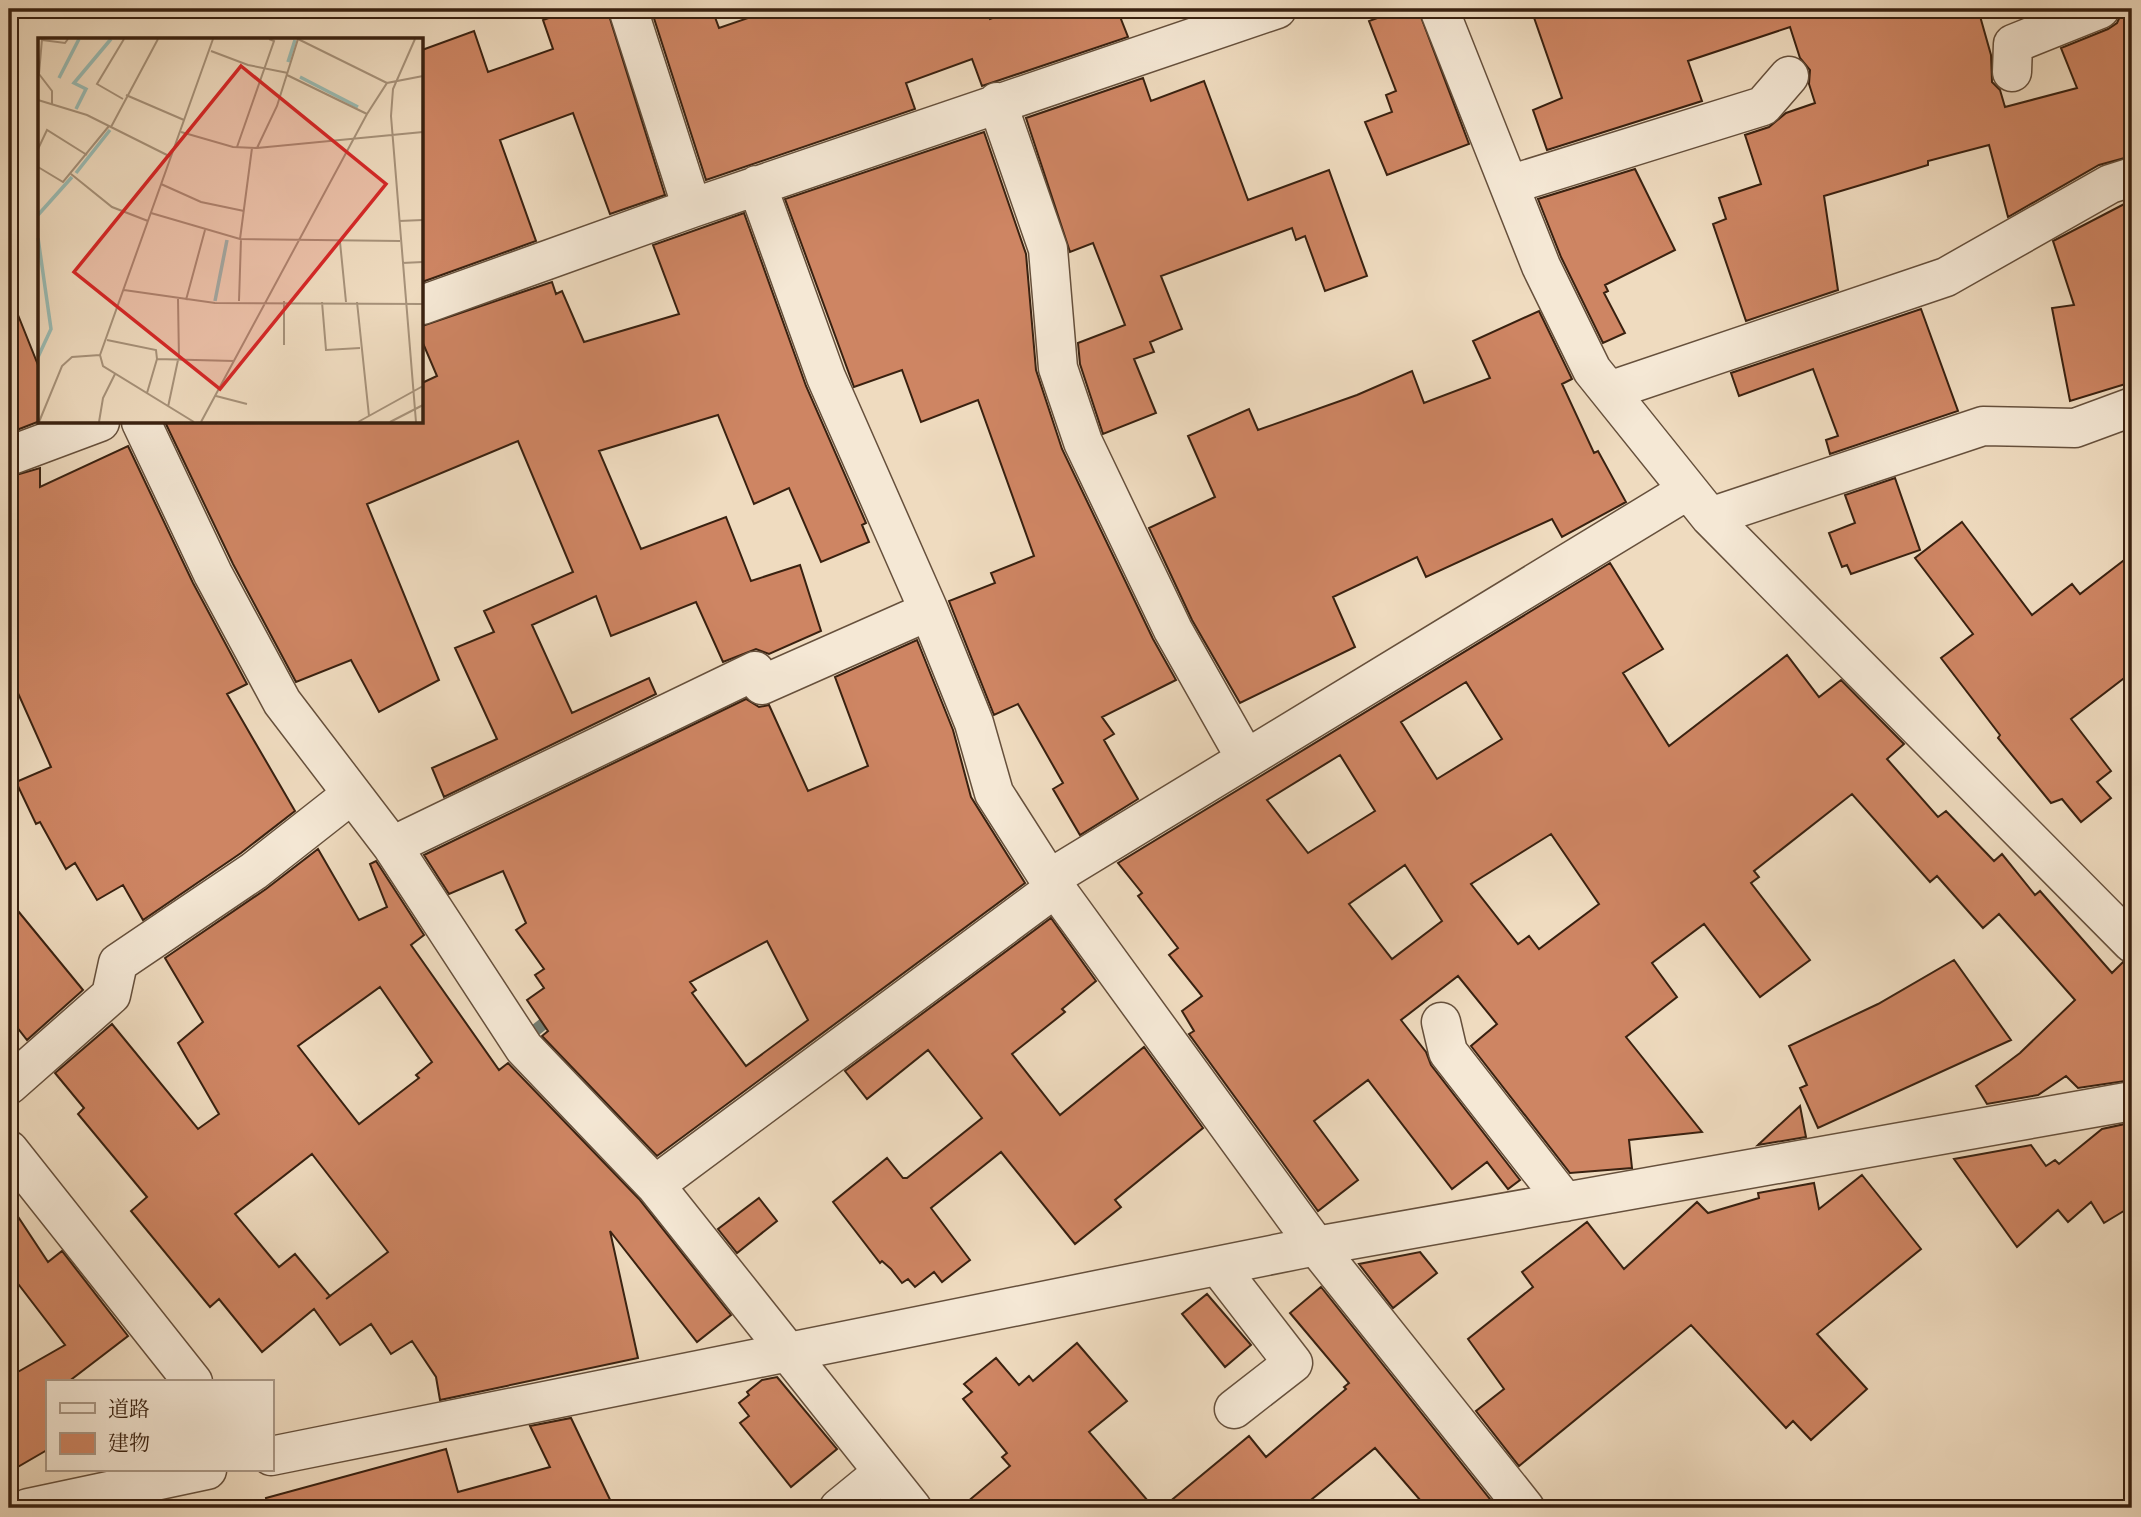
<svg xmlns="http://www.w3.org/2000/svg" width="2141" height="1517" font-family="'IM FELL English','Noto Serif JP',serif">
<rect width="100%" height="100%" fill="#efdbbf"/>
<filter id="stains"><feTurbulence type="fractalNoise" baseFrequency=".00286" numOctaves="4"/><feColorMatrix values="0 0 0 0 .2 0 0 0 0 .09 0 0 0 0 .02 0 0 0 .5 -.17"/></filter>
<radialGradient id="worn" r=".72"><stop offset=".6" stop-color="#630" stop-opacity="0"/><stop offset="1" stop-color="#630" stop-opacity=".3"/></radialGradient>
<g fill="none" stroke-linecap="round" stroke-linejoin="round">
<path stroke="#737d72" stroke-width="12" d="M 533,1032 L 557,1013"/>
</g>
<path fill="#ce8563" stroke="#392110" stroke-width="2" fill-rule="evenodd" d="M 574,9 L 607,9 L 665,195 L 610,214 L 573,113 L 500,140 L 536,241 L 422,282 L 422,50 L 474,31 L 488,72 L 553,49 L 543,20 Z
M 651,9 L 712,9 L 719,28 L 774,9 L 986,9 L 990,19 L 1016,9 L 1117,9 L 1128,37 L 982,86 L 972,59 L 906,83 L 915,109 L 706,180 Z
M 1402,9 L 1418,9 L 1469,144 L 1387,175 L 1365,122 L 1392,112 L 1386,95 L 1396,91 L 1369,21 Z
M 1531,9 L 1978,9 L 1991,55 L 1992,82 L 2000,90 L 2005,107 L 2077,88 L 2061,48 L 2108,29 L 2117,23 L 2121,14 L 2132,9 L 2132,156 L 2099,165 L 2008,217 L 1989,145 L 1928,161 L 1928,165 L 1824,196 L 1838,290 L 1746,321 L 1713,224 L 1726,219 L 1719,198 L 1761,184 L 1745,135 L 1769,127 L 1786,113 L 1815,103 L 1809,84 L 1810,70 L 1800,58 L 1790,27 L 1688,61 L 1702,101 L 1547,150 L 1533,110 L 1562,98 Z
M 1143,78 L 1151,101 L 1204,81 L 1248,200 L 1329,170 L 1367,276 L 1325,291 L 1305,236 L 1296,240 L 1292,228 L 1161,276 L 1182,329 L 1150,342 L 1154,352 L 1134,359 L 1156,413 L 1103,434 L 1080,364 L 1078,343 L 1125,325 L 1093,243 L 1070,252 L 1026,118 Z
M 984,132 L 1026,254 L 1036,370 L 1062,449 L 1153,639 L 1176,680 L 1102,717 L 1114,734 L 1104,740 L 1138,799 L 1080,835 L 1053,789 L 1063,783 L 1018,704 L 994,715 L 949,601 L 995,583 L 991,573 L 1034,556 L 978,400 L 921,422 L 902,370 L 854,387 L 785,199 Z
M 1635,169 L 1675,250 L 1605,285 L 1608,291 L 1604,293 L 1625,333 L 1603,343 L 1561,257 L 1538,199 Z
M 2132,200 L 2132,382 L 2070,401 L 2052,308 L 2074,305 L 2053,241 Z
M 744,213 L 806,386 L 866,523 L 862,525 L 869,542 L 821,562 L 789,488 L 754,504 L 718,415 L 599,451 L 641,549 L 726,517 L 751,581 L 800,565 L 821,631 L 769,654 L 756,649 L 723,662 L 696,602 L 611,636 L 596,596 L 532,625 L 572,713 L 649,678 L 656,694 L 444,797 L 432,768 L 497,739 L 455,648 L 494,632 L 484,611 L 573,572 L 518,441 L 367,504 L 439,680 L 379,712 L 351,660 L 296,682 L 233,564 L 165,422 L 422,422 L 422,383 L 437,376 L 422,341 L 422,326 L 552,282 L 556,294 L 562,291 L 584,342 L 679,314 L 653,245 Z
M 10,295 L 40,370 L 40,421 L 9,433 Z
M 1921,309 L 1958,411 L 1830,454 L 1826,440 L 1838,436 L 1813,369 L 1739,396 L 1731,373 Z
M 1539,311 L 1572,379 L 1562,384 L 1594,453 L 1598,451 L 1626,502 L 1562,537 L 1552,519 L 1426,577 L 1417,557 L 1333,597 L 1355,647 L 1240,703 L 1192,620 L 1149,528 L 1215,497 L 1188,436 L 1249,409 L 1258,430 L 1357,395 L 1412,371 L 1424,403 L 1490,378 L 1473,341 Z
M 128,446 L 193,583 L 247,684 L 227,694 L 295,811 L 241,853 L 143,920 L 123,885 L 97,900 L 75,863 L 66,869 L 40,822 L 36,824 L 16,782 L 51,767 L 9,673 L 9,477 L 40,468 L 40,487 Z
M 1895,478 L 1920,550 L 1851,574 L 1847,565 L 1842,567 L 1829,533 L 1855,523 L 1845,495 Z
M 1962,522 L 2032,615 L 2072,584 L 2080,594 L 2132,554 L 2132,672 L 2071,719 L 2111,771 L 2097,782 L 2111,798 L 2081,822 L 2062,799 L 2051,803 L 1998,738 L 2000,735 L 1941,658 L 1973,634 L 1915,558 Z
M 1610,563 L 1663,649 L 1623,673 L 1669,746 L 1787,655 L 1819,697 L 1841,680 L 1904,744 L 1887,759 L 1938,817 L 1946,811 L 1994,861 L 2002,854 L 2035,895 L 2040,891 L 2112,973 L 2123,962 L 2132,964 L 2132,1080 L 2078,1088 L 2066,1076 L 2038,1095 L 1987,1104 L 1976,1086 L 2020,1053 L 2075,1000 L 1999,914 L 1983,928 L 1937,876 L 1930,882 L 1852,794 L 1754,871 L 1759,877 L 1751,883 L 1810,960 L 1760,997 L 1704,924 L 1652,963 L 1677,997 L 1626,1037 L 1702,1132 L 1629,1140 L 1632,1168 L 1570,1173 L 1471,1046 L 1497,1024 L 1458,976 L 1401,1020 L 1426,1052 L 1431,1065 L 1520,1180 L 1508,1189 L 1487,1162 L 1452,1189 L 1368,1080 L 1314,1121 L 1358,1180 L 1318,1211 L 1189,1034 L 1194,1031 L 1182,1011 L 1202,996 L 1169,955 L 1178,948 L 1138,896 L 1142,893 L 1118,863 ZM 1466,682 L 1502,739 L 1437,779 L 1401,722 ZM 1340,755 L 1375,811 L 1308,853 L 1267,800 ZM 1551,834 L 1599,904 L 1539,949 L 1529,936 L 1518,944 L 1471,884 ZM 1405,865 L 1442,921 L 1392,959 L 1349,904 Z
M 917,640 L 953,730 L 971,797 L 1025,883 L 657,1156 L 542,1036 L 548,1031 L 527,1000 L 544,988 L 535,975 L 544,969 L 516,930 L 526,923 L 503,871 L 449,894 L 424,855 L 746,699 L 759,707 L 769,705 L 808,791 L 868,766 L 835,677 ZM 767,941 L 808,1020 L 746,1066 L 692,993 L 696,990 L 690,982 Z
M 318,849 L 359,920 L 387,907 L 370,864 L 376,861 L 424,935 L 411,945 L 499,1070 L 508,1063 L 639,1199 L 731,1315 L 697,1342 L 610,1231 L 638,1358 L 440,1400 L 436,1377 L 412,1341 L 391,1354 L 371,1324 L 340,1345 L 314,1309 L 262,1352 L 219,1299 L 210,1307 L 131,1211 L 147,1197 L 78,1114 L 84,1108 L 55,1073 L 112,1024 L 198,1129 L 219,1114 L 178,1043 L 203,1022 L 165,958 L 266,889 ZM 380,987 L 432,1062 L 416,1075 L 419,1078 L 359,1124 L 298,1046 ZM 312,1154 L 388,1252 L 326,1299 L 330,1296 L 295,1254 L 279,1267 L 235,1214 Z
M 9,900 L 83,990 L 27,1040 L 9,1017 Z
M 1051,918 L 1096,981 L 1062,1009 L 1065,1012 L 1012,1054 L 1060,1115 L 1144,1047 L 1203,1128 L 1115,1200 L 1121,1207 L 1075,1244 L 1001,1152 L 931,1208 L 970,1260 L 942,1282 L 934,1272 L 915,1287 L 908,1279 L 902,1283 L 891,1269 L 882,1261 L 880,1263 L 833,1202 L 887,1158 L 903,1178 L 907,1178 L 982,1118 L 928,1050 L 867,1099 L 845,1071 Z
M 1954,960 L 2011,1040 L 1818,1128 L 1800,1088 L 1807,1085 L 1789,1046 L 1878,1004 Z
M 1800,1106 L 1806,1137 L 1758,1145 L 1774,1130 Z
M 2125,1124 L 2132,1136 L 2132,1206 L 2104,1223 L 2091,1202 L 2068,1222 L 2058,1210 L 2017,1247 L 1954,1159 L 2031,1145 L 2046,1166 L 2055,1160 L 2059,1164 L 2102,1129 Z
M 1862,1175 L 1921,1249 L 1817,1334 L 1867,1389 L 1811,1440 L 1793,1421 L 1786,1428 L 1691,1325 L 1519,1466 L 1476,1411 L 1504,1389 L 1468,1339 L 1533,1287 L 1522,1272 L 1587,1222 L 1624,1269 L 1697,1202 L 1708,1213 L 1759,1198 L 1758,1193 L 1814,1183 L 1819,1209 Z
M 759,1198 L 777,1221 L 737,1253 L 718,1229 Z
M 9,1203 L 48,1262 L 62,1251 L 128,1336 L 68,1382 L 47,1382 L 47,1450 L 9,1472 L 9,1377 L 65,1345 L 9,1272 Z
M 1420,1252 L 1437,1273 L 1393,1308 L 1359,1264 Z
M 1321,1287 L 1497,1508 L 1427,1508 L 1375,1448 L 1301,1508 L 1162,1508 L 1249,1436 L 1266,1457 L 1346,1389 L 1344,1387 L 1349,1383 L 1290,1313 Z
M 1207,1294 L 1251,1345 L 1225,1367 L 1182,1314 Z
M 1077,1343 L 1127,1401 L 1089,1432 L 1154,1508 L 960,1508 L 1010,1466 L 1002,1457 L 1007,1453 L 963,1399 L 972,1392 L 964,1384 L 996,1358 L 1019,1385 L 1029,1376 L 1033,1381 Z
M 777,1377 L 837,1449 L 791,1487 L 740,1423 L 749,1416 L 739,1403 L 749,1395 L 747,1392 L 762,1380 Z
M 571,1418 L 614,1508 L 268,1508 L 266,1498 L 446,1449 L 458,1492 L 550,1467 L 530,1426 Z"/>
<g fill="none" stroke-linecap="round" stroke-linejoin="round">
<g stroke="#66503c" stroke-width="41">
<path id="minor" d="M 628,9 L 692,208
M 1439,9 L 1541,266 L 1592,370 L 1710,517 L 2132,943
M 2012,72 L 2013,44 L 2100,9
M 997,102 L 1048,249 L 1058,368 L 1083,442 L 1173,630 L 1246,759
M 757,185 L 826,377 L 929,611 L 974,723 L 994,793 L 1049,879 L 1316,1246 L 1525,1508
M 1509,185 L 1763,106 L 1789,76
M 422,305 L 692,208 L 1277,9
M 1609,391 L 1946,277 L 2110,184 L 2132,177
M 141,422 L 213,574 L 282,702 L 392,846 L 524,1048 L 655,1185 L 912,1508
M 9,456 L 100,422
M 1710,517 L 1983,426 L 2075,428 L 2132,407
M 392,846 L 755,671 L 762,685 L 929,611
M 1049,879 L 1688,490
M 1441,1022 L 1448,1052 L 1565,1202
M 9,1085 L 111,995 L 118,963 L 254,871 L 352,794
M 9,1150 L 193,1382
M 655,1185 L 1055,888
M 1218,1266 L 1293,1363 L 1234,1409
M 271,1456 L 1316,1246 L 2132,1101
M 28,1508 L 207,1470
M 839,1508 L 883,1472"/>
</g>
<use href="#minor" stroke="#f5e8d5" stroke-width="38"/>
</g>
<g transform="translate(38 38)">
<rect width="385" height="385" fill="#efdbbf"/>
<path fill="none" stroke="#9abbb3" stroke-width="3.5" d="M 250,24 L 257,2M 262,39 L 320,69M 21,40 L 41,1M 38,71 L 48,51 L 36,45 L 73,1M 38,135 L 72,92M 0,177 L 34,139M 0,200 L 13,291 L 0,319M 177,263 L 189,202"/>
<path fill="none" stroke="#a69179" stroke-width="2" d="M 4,1 L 1,36 L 14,53 L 14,66M 377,1 L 355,51 L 353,78 L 378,384M 4,2 L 27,5 L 30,1M 173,13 L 210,27 L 250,35M 249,37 L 329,76M 88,57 L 146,82M 85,61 L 59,46 L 86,1M 0,62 L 49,77 L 133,119M 73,89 L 120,1M 143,94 L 195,109 L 219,110 L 385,94M 199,109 L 236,3 L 231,1M 219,110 L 239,68 L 260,1 L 349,45M 0,111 L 9,92 L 49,117M 0,129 L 25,144 L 71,88M 33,136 L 74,169 L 110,183M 123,146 L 163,164 L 206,173M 113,175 L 202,201 L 362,203M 361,183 L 385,182M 202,201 L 214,110M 302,204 L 308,264M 364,225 L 385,224M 86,252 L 177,265 L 385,266M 140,261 L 141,322M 148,262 L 167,192M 201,263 L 203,201M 246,263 L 246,307M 284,264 L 288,312 L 322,310M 319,264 L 331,378M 69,302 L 118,312 L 119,321 L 196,323M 109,355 L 119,321M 178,358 L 209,366M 130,369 L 140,322M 1,384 L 24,328 L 34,319 L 62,317M 61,384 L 65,360 L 77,336M 156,384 L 65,328 L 62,317 L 175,1M 163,384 L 329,76 L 349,45 L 385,38M 320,384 L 385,348M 352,384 L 385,367"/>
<path fill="#d62828" fill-opacity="0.15" stroke="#d62828" stroke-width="3.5" d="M 203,28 L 348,146 L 182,351 L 36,234 Z"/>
<rect width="385" height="385" fill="none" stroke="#392110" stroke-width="3.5"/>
</g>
<rect width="2141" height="1517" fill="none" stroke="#efdbbf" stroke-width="35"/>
<rect x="10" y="10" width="2120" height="1496" fill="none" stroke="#392110" stroke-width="3.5"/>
<rect x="18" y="18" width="2106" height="1482" fill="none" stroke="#392110" stroke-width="2"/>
<rect x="46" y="1380" width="228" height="91" fill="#f5e8d5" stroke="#aa9886" stroke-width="2"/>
<rect x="60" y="1403" width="35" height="10" fill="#f5e8d5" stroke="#aa9886" stroke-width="2"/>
<text x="108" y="1416" font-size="21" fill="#392110">道路</text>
<rect x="60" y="1433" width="35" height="21" fill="#ce8563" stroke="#aa9886" stroke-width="2"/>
<text x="108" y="1450" font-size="21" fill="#392110">建物</text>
<rect width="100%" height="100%" filter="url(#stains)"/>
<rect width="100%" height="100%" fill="url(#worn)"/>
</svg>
